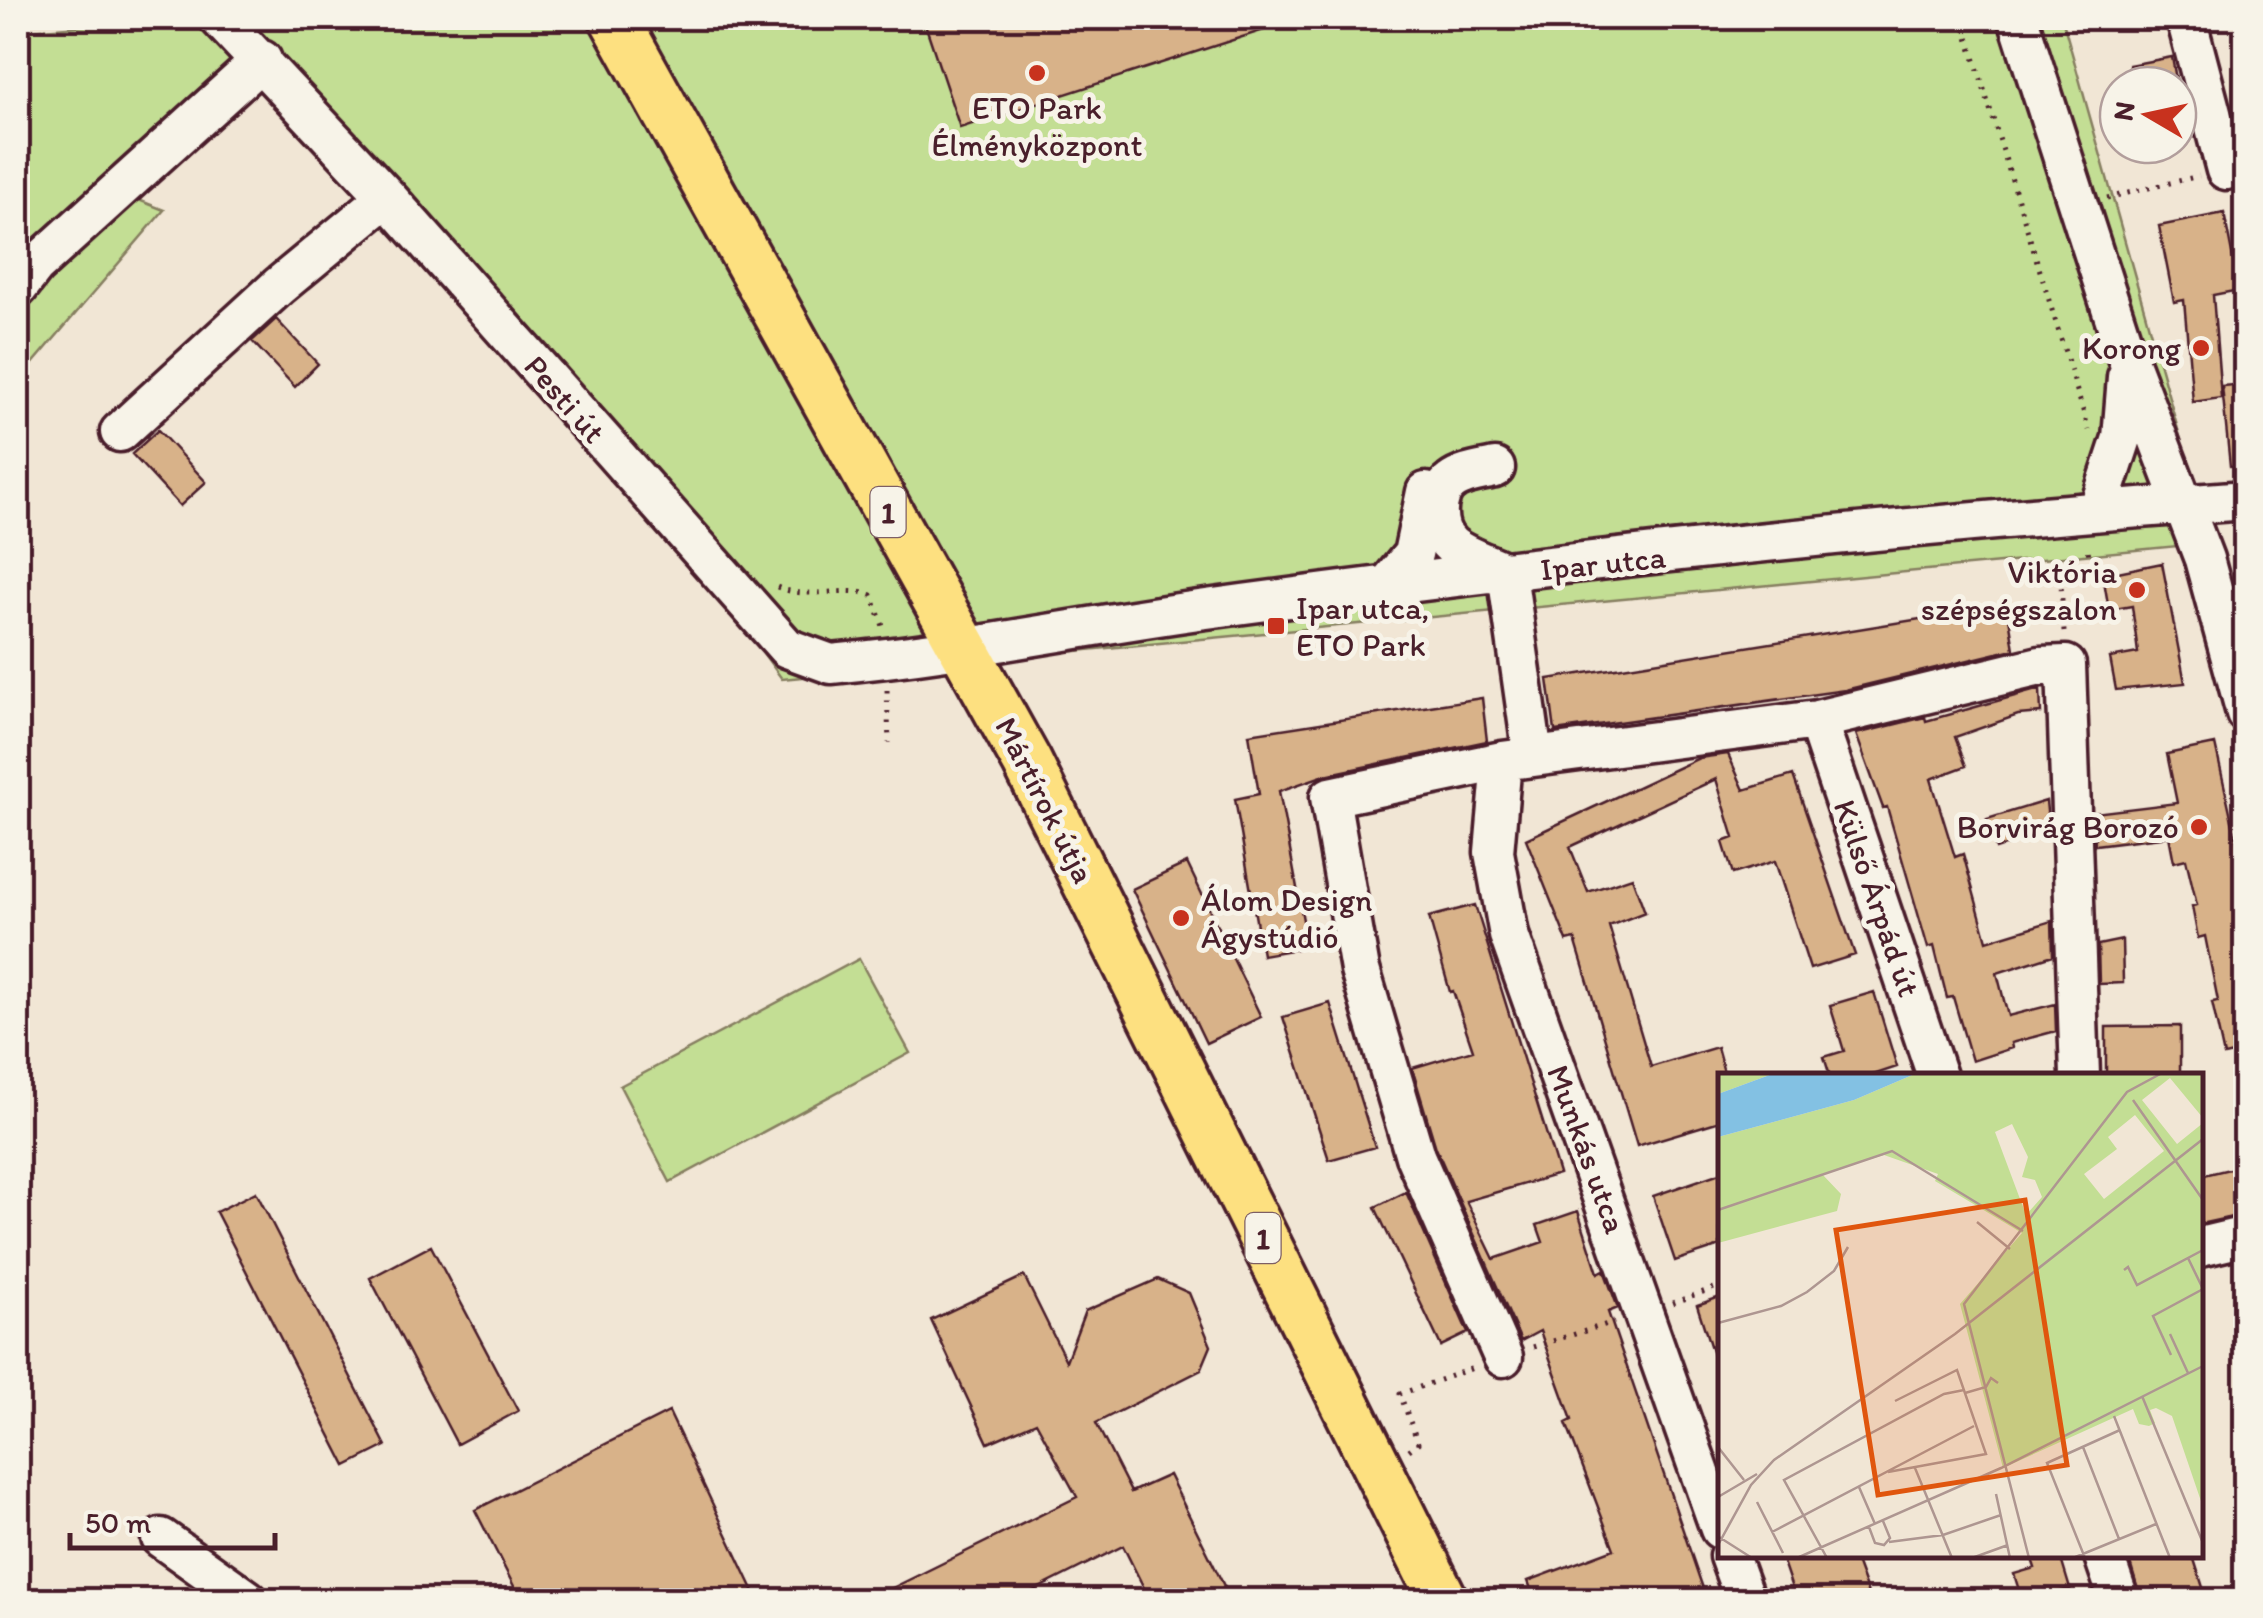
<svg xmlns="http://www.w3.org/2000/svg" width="2263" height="1618" font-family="Itim,sans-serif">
<rect width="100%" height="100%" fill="#f1e6d5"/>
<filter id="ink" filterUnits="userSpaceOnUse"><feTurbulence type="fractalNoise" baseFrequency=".01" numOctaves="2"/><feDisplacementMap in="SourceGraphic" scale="20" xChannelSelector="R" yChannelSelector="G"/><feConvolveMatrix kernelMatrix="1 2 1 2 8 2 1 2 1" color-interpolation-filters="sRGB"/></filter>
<g filter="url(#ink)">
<path fill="#c3de94" stroke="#867e60" stroke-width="2.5" d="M 128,18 L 2062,18 L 2210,543 L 782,679 L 639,483 L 268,68 L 121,193 L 164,210 L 18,381 L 18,31 L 130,22 Z
M 859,959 L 910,1053 L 670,1182 L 620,1086 Z"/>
<path fill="#d8b289" stroke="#4a1f2b" stroke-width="2.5" d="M 923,18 L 1288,18 L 1289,22 L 960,128 Z
M 2172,57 L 2177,85 L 2133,85 L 2129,65 Z
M 2224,213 L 2239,290 L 2213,295 L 2221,398 L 2193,402 L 2184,300 L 2174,302 L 2159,226 Z
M 276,319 L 318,364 L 295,387 L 252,341 Z
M 2246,384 L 2246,465 L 2230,466 L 2222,386 Z
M 158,430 L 206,482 L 180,506 L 132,454 Z
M 2162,563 L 2185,683 L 2116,690 L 2110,658 L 2138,653 L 2132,606 L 2109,610 L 2103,575 Z
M 2007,605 L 2014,649 L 1845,690 L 1555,731 L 1548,679 Z
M 2040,689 L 2041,713 L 2018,715 L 1955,737 L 1966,766 L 1931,779 L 1955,857 L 1963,854 L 1987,941 L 2052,921 L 2053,955 L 1997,973 L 2008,1016 L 2055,1004 L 2056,1031 L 2011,1043 L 2012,1048 L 1972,1061 L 1953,997 L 1947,998 L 1934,946 L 1928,948 L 1887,807 L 1883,808 L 1856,734 L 1925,717 L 1926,721 Z
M 1482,698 L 1487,741 L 1325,775 L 1279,791 L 1308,947 L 1262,955 L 1235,799 L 1259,794 L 1249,734 Z
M 2215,744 L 2246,884 L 2246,1051 L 2224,1056 L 2212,1002 L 2218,1001 L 2205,936 L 2198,938 L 2192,906 L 2197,905 L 2186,859 L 2174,862 L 2169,836 L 2095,845 L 2094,813 L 2177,803 L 2167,754 Z
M 1728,754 L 1744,790 L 1793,775 L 1855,955 L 1810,969 L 1775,861 L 1733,874 L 1723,842 L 1734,838 L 1716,779 L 1570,847 L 1588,892 L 1632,877 L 1645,912 L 1609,926 L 1651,1067 L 1717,1047 L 1725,1076 L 1720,1076 L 1720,1121 L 1637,1146 L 1575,939 L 1567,941 L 1526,839 L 1699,758 Z
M 2046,801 L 2049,832 L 1996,849 L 1987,819 Z
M 1187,863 L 1261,1017 L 1206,1043 L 1132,889 Z
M 1475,905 L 1559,1174 L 1466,1201 L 1494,1259 L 1543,1242 L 1537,1225 L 1578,1211 L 1598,1273 L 1604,1270 L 1618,1308 L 1608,1312 L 1707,1600 L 1535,1600 L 1528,1581 L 1614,1549 L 1566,1423 L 1572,1420 L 1540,1331 L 1521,1341 L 1436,1148 L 1412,1068 L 1473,1050 L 1453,991 L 1450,992 L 1429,917 Z
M 2122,940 L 2123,983 L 2099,984 L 2098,945 Z
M 1874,992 L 1897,1067 L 1870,1076 L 1830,1076 L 1824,1057 L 1844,1051 L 1830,1005 Z
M 1330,1003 L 1375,1147 L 1329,1160 L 1283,1017 Z
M 2180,1026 L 2180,1076 L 2106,1076 L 2106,1027 Z
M 2246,1165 L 2246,1214 L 2200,1224 L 2200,1176 Z
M 1720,1173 L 1720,1246 L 1675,1261 L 1653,1196 Z
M 256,1192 L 386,1446 L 346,1466 L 216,1212 Z
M 1406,1192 L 1468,1333 L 1441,1346 L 1375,1207 Z
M 431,1246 L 518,1411 L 457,1444 L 370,1278 Z
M 1024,1276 L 1066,1361 L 1085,1311 L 1158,1279 L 1189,1293 L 1211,1346 L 1201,1370 L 1096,1423 L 1131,1492 L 1169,1475 L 1231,1600 L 1150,1600 L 1123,1546 L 1015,1600 L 868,1600 L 1077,1497 L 1036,1422 L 988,1443 L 931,1320 Z
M 1720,1297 L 1720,1363 L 1716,1364 L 1697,1305 Z
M 669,1412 L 758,1600 L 521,1600 L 475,1510 Z
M 1781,1556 L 1854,1556 L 1868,1594 L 1849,1600 L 1796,1600 Z
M 2031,1556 L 2060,1556 L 2070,1589 L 2022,1600 L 2014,1574 L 2035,1568 Z
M 2128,1556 L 2193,1556 L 2207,1600 L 2141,1600 Z"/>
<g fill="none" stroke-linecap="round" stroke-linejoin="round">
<g stroke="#4a1f2b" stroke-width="45">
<path id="minor" d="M 219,18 L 387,197 L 787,648 L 831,664 C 954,653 1076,627 1199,610 C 1545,563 1896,525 2246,500
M 2018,18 L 2128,360 L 2204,559 L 2246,713
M 2186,18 L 2226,170 L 2246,165
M 18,288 L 35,266 L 262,60
M 120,432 L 279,286 L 387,197
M 1495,468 C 1482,471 1462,473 1451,482 C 1433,495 1434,530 1451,545 C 1465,557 1490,564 1507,573
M 2098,511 L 2122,438 L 2127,377
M 1507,573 L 1533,757
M 1385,588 L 1413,554 L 1426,492
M 1817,720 L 1937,1076
M 1502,761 L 1494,852 L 1509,935 L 1720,1529
M 2200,1247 L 2246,1236
M 1503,1357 L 1415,1156 L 1360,970 L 1330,797 L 1502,761 L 1817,720 L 2040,666 L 2066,665 L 2080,1076
M 161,1538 L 248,1600
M 1729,1556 L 1745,1600
M 2104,1556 L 2119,1600"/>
</g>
<g stroke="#4a1f2b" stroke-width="55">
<path id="major" d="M 614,18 L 1027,762 L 1443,1600"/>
</g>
<path stroke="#4a1f2b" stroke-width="5" stroke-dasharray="2.5 8" stroke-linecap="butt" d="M 1962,18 L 2089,430
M 2107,198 L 2199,176
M 777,587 C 809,601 841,585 872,595 L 884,629
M 2064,632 L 2060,568 L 2090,564 L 2088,549
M 887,690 L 889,743
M 1672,1303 L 1720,1286
M 1533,1347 L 1614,1322
M 1409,1450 L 1418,1443 L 1400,1394 L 1476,1367"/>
<use href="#minor" stroke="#f7f3e8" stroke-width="38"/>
<use href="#major" stroke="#fde080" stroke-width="48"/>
</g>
</g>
<g fill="#c8321e" stroke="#f7f3e8" stroke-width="4">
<circle cx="1037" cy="73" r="10"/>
<circle cx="2201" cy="348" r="10"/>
<circle cx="2137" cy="590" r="10"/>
<rect x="1266" y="616" width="20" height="20" rx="5"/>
<circle cx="2199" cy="827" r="10"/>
<circle cx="1181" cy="918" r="10"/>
</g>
<g text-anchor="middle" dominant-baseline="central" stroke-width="10" stroke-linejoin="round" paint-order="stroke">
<g fill="#f7f3e8" stroke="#7e5f64" stroke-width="2.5">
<rect x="870.5" y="487" width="35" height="50" rx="8"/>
<rect x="1245.5" y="1213" width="35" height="50" rx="8"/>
</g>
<g font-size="30" font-weight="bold" fill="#4a1f2b">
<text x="888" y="512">1</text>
<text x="1263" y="1238">1</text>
</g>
<g font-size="32" fill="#4a1f2b" stroke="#f7f3e8" text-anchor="end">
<text x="1037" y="108" text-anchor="middle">ETO Park<tspan x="1037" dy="37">Élményközpont</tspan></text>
<text x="2181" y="348">Korong</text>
<text x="2117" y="572">Viktória<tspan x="2117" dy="37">szépségszalon</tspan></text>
<text x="1296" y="608" text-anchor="start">Ipar utca,<tspan x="1296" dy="37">ETO Park</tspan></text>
<text x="2179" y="827">Borvirág Borozó</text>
<text x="1201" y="900" text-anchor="start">Álom Design<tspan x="1201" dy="37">Ágystúdió</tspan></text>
</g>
<g font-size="32" fill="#4a1f2b" stroke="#f7f3e8">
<text transform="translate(565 399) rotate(49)">Pesti út</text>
<text transform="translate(1603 563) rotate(-6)">Ipar utca</text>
<text transform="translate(1045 800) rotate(63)">Mártírok útja</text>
<text transform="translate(1877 898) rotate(71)">Külső Árpád út</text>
<text transform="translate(1587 1149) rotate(70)">Munkás utca</text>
</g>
</g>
<g transform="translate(1718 1073)">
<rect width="485" height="485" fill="#f1e6d5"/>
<path d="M 0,0 L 57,0 L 0,21 ZM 199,0 L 485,0 L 485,45 L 452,5 L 424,27 L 459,71 L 485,50 L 485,434 L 454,343 L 438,335 L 432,337 L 437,350 L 431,353 L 421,351 L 415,336 L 285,395 L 242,231 L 304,160 L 217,108 L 220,101 L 166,82 L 104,101 L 123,121 L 119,138 L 0,170 L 0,64 L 136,27 ZM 417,42 L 446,78 L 386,126 L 366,101 L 399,76 L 390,64 ZM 294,51 L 310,84 L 304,104 L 317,107 L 324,124 L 308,142 L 277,59 Z" fill="#c3de94" fill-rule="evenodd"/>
<path d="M 57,0 L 199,0 L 136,27 L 0,64 L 0,21 Z" fill="#83c1e3"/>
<path fill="none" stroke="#ae9691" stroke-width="2.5" d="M 415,27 L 485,127M 0,137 L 174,78 L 305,158M 259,149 L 292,176M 406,197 L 410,194 L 419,212 L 485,177M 0,250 L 63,233 L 89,219 L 116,198 L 130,174M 452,261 L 470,300M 453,282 L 435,243 L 485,216 L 470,185M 247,320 L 268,314 L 273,305 L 280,310M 424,323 L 485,470M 396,343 L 452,485M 0,374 L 26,407M 365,374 L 401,466M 197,395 L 234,485M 170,399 L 268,381 L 239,297 L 177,328M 141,414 L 157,451M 278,421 L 292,485M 0,424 L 39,401M 39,429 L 65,480M 151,454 L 157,470 L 166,472 L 172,465 L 165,448M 54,459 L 256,353M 1,464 L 34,485M 171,469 L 225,462 L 283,442M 0,472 L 33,412 L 56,387 L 237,261 L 485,66M 79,485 L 283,395 L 485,293M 109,485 L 66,407 L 226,321 L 246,317M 254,485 L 290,472M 311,485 L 246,231 L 409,19 L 444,0M 355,485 L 438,451M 367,485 L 329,390 L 402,357"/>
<path fill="#e0560e" fill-opacity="0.15" stroke="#e0560e" stroke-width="5" d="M 307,127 L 349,392 L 160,422 L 118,157 Z"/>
<rect width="485" height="485" fill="none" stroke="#4a1f2b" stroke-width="5"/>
</g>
<rect width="2263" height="1618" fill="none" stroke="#f7f3e8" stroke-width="60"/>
<rect x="30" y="30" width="2203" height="1558" fill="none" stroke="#4a1f2b" stroke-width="4" filter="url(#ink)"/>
<g transform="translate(2148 115) rotate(279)"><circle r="48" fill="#f7f3e8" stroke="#b29e9c" stroke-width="2.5"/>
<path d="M0-8L18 38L0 25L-18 38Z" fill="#c8321e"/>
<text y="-15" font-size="28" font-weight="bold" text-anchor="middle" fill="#4a1f2b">N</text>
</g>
<path d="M70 1533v15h205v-15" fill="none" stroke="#4a1f2b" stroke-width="5"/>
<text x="85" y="1533" font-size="30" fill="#4a1f2b" stroke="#f7f3e8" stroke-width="8" paint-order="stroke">50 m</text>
</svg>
